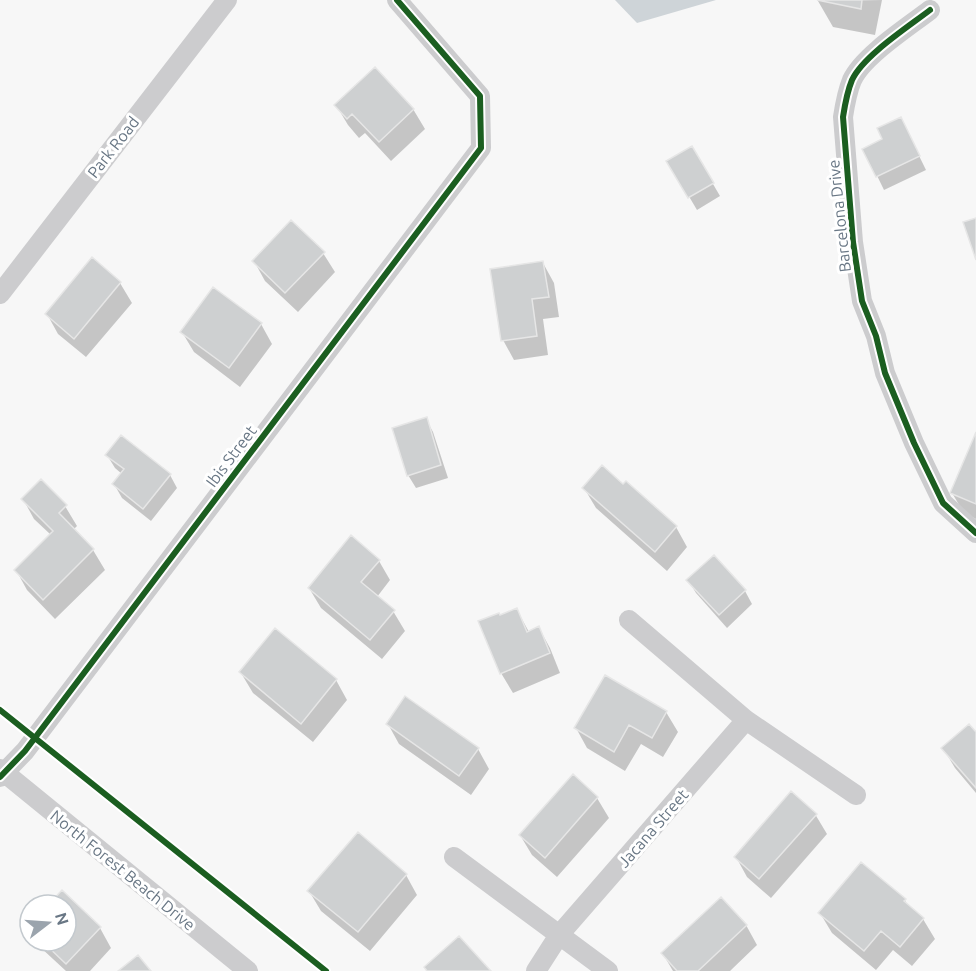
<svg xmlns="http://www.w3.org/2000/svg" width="976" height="971" font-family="Ubuntu,sans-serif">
<rect width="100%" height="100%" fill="#f7f7f7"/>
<path fill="#ced4d8" d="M 615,0 L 716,0 L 637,23 Z"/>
<path fill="#0003" d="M 882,0 L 875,35 L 833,27 L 818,1 Z
M 336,105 L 413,109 L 425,129 L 391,161 L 365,133 L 359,138 L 348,125 Z
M 901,119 L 926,170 L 884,190 L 864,149 L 884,139 Z
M 692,148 L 720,196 L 697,210 L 668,161 Z
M 323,253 L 335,272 L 298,312 L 265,281 L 254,261 Z
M 92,259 L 120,283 L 132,303 L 86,357 L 58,334 L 47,314 Z
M 543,263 L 554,283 L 559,317 L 543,319 L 548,355 L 514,360 L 503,340 Z
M 261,324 L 272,344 L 240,387 L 194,352 L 182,332 Z
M 426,419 L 433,432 L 448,478 L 416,488 L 408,475 Z
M 976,436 L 976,519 L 964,513 L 952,493 Z
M 107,455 L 170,475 L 177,488 L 151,521 L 122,498 L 114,484 L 122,474 L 115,468 Z
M 626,483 L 676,527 L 687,547 L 667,571 L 596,508 L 584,488 L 624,486 Z
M 23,499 L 65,506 L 77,526 L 73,530 L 93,550 L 105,570 L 55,619 L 27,590 L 16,570 L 51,535 L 34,519 Z
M 379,561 L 390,580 L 377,597 L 393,611 L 405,631 L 382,659 L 321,608 L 309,588 Z
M 688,580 L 745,591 L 752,604 L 727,628 L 696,593 Z
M 517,610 L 529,632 L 539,628 L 550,648 L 560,673 L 513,693 L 501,673 L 500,617 Z
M 241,673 L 336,680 L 347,700 L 313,742 L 253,693 Z
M 666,712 L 678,732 L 663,757 L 641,744 L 625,771 L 587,748 L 576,728 Z
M 388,724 L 478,749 L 489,769 L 471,795 L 399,744 Z
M 976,735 L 976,793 L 955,768 L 943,748 Z
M 573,776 L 597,798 L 609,818 L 557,877 L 532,855 L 520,835 Z
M 815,814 L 827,834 L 771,898 L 747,877 L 736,857 Z
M 862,864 L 905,900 L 908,907 L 923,919 L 935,939 L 912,966 L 893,950 L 876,970 L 832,933 L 820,913 Z
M 406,875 L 417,895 L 370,951 L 321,911 L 309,891 Z
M 62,892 L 100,928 L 111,948 L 90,971 L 66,971 L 40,947 L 37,941 L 66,941 L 66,905 L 50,905 Z
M 746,925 L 757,945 L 730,971 L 673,971 L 663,954 Z"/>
<path fill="#ced0d1" stroke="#e6e6e6" stroke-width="1.5" d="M 817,0 L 862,0 L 861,9 Z
M 375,67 L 414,109 L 379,142 L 352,114 L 347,119 L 334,105 Z
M 901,117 L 920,156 L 876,177 L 862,149 L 882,139 L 877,128 Z
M 692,146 L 714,183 L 688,198 L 666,161 Z
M 976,218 L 976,260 L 963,222 Z
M 291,220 L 325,252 L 285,293 L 252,261 Z
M 92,257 L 121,282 L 74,339 L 45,314 Z
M 543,261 L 549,297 L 532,299 L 537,336 L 501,341 L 490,269 Z
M 213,287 L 262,323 L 229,368 L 180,332 Z
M 427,417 L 441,465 L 407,476 L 392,428 Z
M 976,432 L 976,504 L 950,493 Z
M 121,435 L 171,474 L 143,509 L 112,484 L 124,469 L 105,455 Z
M 602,465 L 623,484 L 626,481 L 677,526 L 655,552 L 582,488 Z
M 41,479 L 67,505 L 59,513 L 94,549 L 43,600 L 14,570 L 53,531 L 21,499 Z
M 351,535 L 380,560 L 361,582 L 395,610 L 370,640 L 308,588 Z
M 714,555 L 746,590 L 719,615 L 686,580 Z
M 517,608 L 527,632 L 539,626 L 550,653 L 500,674 L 478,621 L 499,613 L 500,615 Z
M 275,628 L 337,679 L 301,724 L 239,672 Z
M 605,675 L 667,711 L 652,738 L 629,725 L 614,752 L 574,728 Z
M 405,696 L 479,748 L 459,776 L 386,724 Z
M 969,724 L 976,732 L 976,788 L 941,748 Z
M 573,774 L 598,797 L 545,858 L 519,835 Z
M 791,791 L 817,814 L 759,879 L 734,857 Z
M 358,832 L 407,874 L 358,932 L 307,891 Z
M 861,862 L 906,899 L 904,901 L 924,918 L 900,947 L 881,931 L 864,951 L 818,913 Z
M 62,890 L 101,927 L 66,964 L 42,941 L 66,941 L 66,905 L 48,905 Z
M 721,897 L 747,925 L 698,971 L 677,971 L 661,953 Z
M 459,936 L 491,971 L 427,971 L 424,967 Z
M 138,955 L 151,971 L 118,971 Z"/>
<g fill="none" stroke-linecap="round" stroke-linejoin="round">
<path stroke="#ccccce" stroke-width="20" d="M 930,10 C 908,27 863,56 852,80 C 847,92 845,104 843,117 L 853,242 L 862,301 L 876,336 L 885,373 L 914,443 L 943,503 L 976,533
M 0,294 L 227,0
M 629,620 L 746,720 L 856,795
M 0,769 L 248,971
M 0,777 L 25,751 L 481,148 L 480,96 L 397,0
M 454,857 L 608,971
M 536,971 L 559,935 L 746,720"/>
<g stroke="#fff" stroke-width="10">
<path id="cycleway" d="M 930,10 C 908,27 863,56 852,80 C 847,92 845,104 843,117 L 853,242 L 862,301 L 876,336 L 885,373 L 914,443 L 943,503 L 976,533
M 0,710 L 326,971
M 0,777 L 25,751 L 481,148 L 480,96 L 397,0"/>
</g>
<use href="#cycleway" stroke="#1b5e20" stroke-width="6"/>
</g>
<g text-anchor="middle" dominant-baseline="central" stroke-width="6" stroke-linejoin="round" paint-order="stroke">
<g font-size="16" fill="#697785" stroke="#fff">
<text transform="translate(113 147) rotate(-52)">Park Road</text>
<text transform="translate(839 216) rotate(-96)">Barcelona Drive</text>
<text transform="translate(231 456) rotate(-53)">Ibis Street</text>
<text transform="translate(653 828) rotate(-49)">Jacana Street</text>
<text transform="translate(123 870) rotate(39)">North Forest Beach Drive</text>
</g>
</g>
<g transform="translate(48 923) rotate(73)"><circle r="28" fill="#ffffff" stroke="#c3c9ce" stroke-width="1.5"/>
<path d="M0-4.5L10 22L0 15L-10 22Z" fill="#9ba4ad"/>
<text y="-9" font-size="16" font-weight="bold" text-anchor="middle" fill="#697785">N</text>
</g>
</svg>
